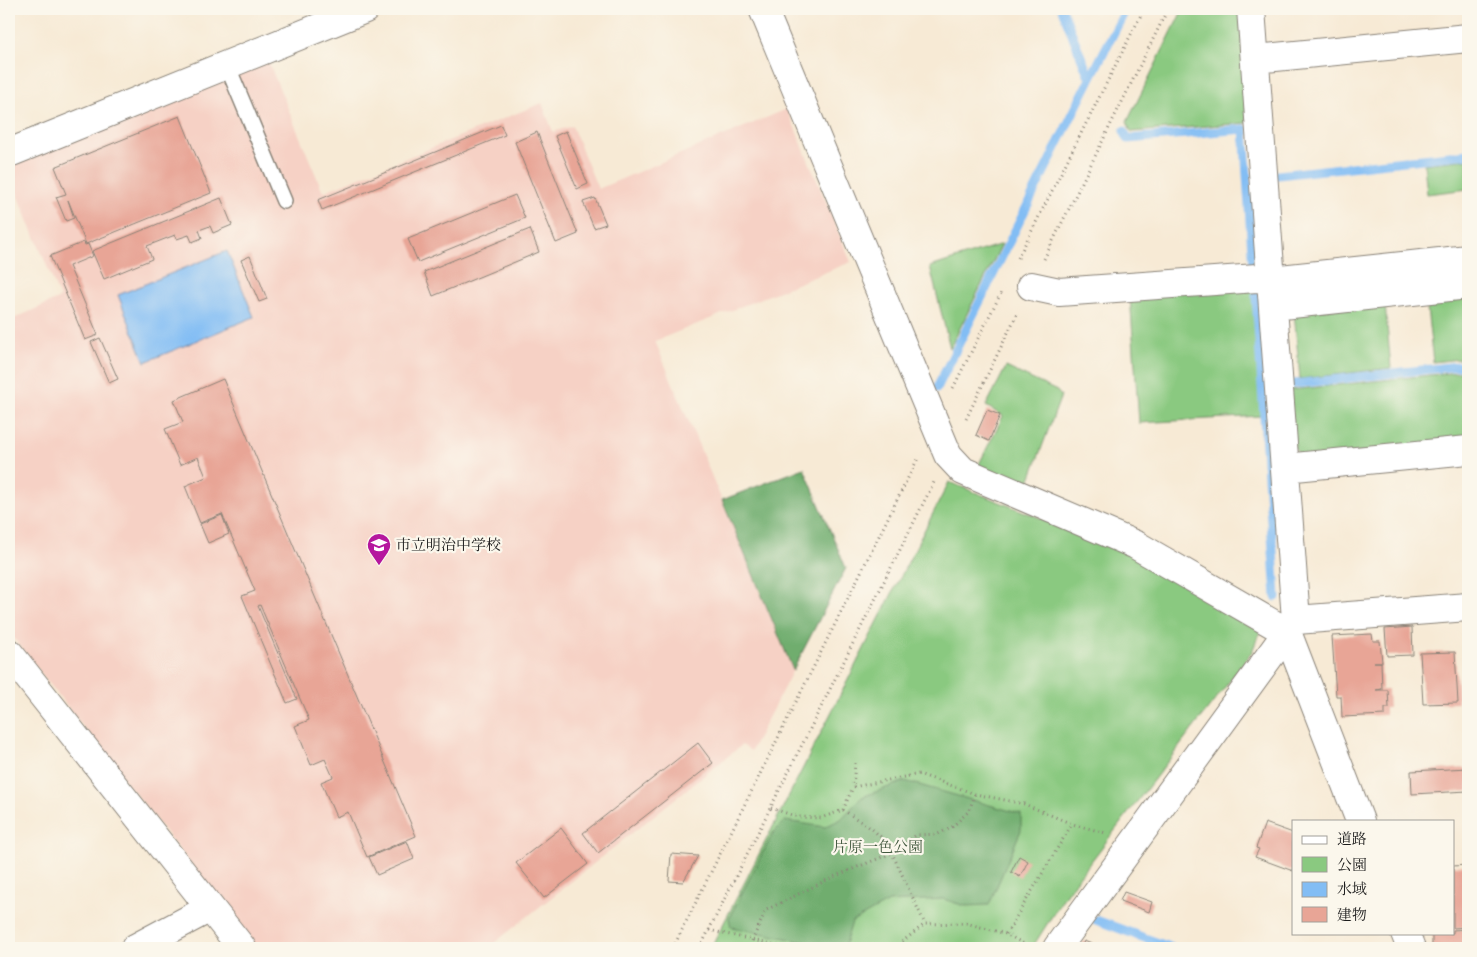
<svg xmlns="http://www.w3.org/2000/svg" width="1477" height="957" font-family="'IM FELL Great Primer','Noto Serif JP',serif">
<rect width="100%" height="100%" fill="#fbf7ec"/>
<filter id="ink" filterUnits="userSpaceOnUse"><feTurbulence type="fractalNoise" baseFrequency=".02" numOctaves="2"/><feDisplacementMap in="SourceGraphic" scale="10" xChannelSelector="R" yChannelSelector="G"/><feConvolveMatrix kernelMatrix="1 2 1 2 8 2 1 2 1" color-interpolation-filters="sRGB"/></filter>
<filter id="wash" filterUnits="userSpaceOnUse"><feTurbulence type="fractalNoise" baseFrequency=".0096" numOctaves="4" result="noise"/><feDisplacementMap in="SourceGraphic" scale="20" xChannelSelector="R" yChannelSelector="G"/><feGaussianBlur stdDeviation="1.12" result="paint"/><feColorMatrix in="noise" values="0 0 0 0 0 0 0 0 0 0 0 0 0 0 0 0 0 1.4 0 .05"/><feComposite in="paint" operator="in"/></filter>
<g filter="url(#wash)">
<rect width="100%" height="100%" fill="#f7ead5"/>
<path fill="#f6d1c5" d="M 268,61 L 323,192 L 542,103 L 553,132 L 572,126 L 598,189 L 787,109 L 851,262 L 655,341 L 793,670 L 751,751 L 742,745 L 488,948 L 256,948 L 9,632 L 9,321 L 60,298 L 9,173 L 9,167 Z"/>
<path fill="#8ac980" stroke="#53724e" d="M 1183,9 L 1240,9 L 1247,123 L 1131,132 L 1127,122 Z
M 1468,159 L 1468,189 L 1427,194 L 1424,164 Z
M 1002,244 L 950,348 L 930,267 Z
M 1253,287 L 1261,416 L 1139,423 L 1130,295 Z
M 1468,295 L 1468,358 L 1433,362 L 1426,299 Z
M 1385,304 L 1391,368 L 1300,379 L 1294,312 Z
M 1006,367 L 1057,391 L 1061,396 L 1027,487 L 978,466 L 1003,416 L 986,406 Z
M 1468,371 L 1468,442 L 1304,459 L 1294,448 L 1290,390 Z
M 949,482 L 1129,553 L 1261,629 L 1252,652 L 1066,894 L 1032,948 L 711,948 Z"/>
<path fill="#6fad6e" stroke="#466445" d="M 804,468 L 846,568 L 793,670 L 722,500 Z
M 905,781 L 1021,814 L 1021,830 L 989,905 L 965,906 L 943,899 L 889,902 L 852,922 L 844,948 L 819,945 L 731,927 L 729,918 L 773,833 L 785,821 L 825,827 L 841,819 L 862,797 Z"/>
<path fill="#82bdf4" stroke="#4f6c88" d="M 227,251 L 254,317 L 145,362 L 118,295 Z"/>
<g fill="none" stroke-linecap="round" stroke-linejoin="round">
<path stroke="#82bdf4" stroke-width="9" d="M 1090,79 L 1126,9
M 1124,131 L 1128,139 L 1244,129 L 1253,268
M 1278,175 L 1468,154
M 1256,296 L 1276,597
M 1294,384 L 1468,365
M 937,388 L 1090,79 L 1062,9
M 1096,920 L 1172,948"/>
</g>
<g id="blocks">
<path fill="#e8a596" d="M 180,116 L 211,193 L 86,244 L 68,200 L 74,218 L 66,221 L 56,197 L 66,194 L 55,167 Z
M 501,125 L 505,135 L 322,210 L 318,200 Z
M 566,131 L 588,184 L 577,189 L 555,136 Z
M 537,132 L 578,234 L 556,243 L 515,142 Z
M 515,195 L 525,218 L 418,262 L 408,239 Z
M 221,198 L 232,225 L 213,233 L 210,226 L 199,230 L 202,238 L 192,242 L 189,235 L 177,239 L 175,235 L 147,246 L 152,259 L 104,279 L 92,251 Z
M 595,198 L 606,224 L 594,228 L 583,202 Z
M 530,229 L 539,252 L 433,296 L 424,272 Z
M 84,242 L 85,245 L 88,244 L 93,256 L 69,266 L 98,335 L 85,340 L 50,256 Z
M 250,256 L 267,299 L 259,302 L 241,260 Z
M 100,338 L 118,379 L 109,383 L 91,342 Z
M 223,379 L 416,836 L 367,857 L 348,812 L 336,817 L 321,782 L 333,777 L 325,759 L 311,765 L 295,726 L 309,720 L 260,605 L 258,606 L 297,699 L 287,703 L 242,596 L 255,591 L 222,514 L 200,523 L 185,486 L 206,477 L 198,457 L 180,465 L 165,429 L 183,422 L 174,400 Z
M 987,410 L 1000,415 L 989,441 L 976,435 Z
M 222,515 L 229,534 L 208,543 L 200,524 Z
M 1412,627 L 1413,655 L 1387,656 L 1385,629 Z
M 1372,634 L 1373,641 L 1380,641 L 1382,662 L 1374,662 L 1381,662 L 1382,689 L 1376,690 L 1388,690 L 1389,708 L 1385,708 L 1385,715 L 1342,717 L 1341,696 L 1336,696 L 1332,636 Z
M 1455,652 L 1458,703 L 1423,704 L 1420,653 Z
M 698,743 L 713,763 L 598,853 L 583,833 Z
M 1468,768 L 1468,791 L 1412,794 L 1411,771 Z
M 1265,823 L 1293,833 L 1293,871 L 1255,857 L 1259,849 L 1256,848 Z
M 561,828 L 588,864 L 544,898 L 516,863 Z
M 407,841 L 414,859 L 377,875 L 369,857 Z
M 671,854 L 698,856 L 683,882 L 669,881 Z
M 1019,856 L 1028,861 L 1020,877 L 1011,872 Z
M 1467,865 L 1468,927 L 1453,928 L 1453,866 Z
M 1124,892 L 1152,902 L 1149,912 L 1120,901 Z
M 1468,929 L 1468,948 L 1432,948 L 1432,933 L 1453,933 L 1453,930 Z
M 1084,941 L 1102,948 L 1081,948 Z"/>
</g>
</g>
<g filter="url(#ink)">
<use href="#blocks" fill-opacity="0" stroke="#8a8378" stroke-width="1"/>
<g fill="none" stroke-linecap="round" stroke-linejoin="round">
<g stroke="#8a8378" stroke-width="18">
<path id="lane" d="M 227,65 L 284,201"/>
</g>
<g stroke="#8a8378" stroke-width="30">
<path id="street" d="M 763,9 L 948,455 L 963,471 L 1136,545 L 1287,632 L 1360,821
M 1255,59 L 1468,38
M 9,153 L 365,9
M 1271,280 L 1468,259
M 1031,286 L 1059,292 L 1271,277
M 1273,306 L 1468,285
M 1285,468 L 1468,450
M 1296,620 L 1468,607
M 9,653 L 242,948
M 1405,933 L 1411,948
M 135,948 L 210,908
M 1057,948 L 1296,620 L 1251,9"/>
</g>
<path stroke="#8a8378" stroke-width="3" stroke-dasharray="1 4" stroke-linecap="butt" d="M 1018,258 L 1144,9
M 1044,259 L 1168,9
M 953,388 L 1002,291
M 966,419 L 1018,312
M 855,763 L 853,787 L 919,774 L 975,794 L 1024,804 L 1072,824 L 1106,833
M 771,808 L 798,817 L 821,818 L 843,810 L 872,829 L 882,838 L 892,853 L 925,924
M 843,810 L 853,787
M 709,930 L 787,948
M 1006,934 L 1072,824
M 752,941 L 766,910 L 833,877 L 892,853 L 916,835 L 938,834 L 952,827 L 969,811 L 975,794
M 673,948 L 918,458
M 700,948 L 934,482
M 894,948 L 925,924 L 966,923 L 1006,934 L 1028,946"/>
<use href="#lane" stroke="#fff" stroke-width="15"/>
<use href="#street" stroke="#fff" stroke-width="28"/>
</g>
</g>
<defs>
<g id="school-pin" transform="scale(1.25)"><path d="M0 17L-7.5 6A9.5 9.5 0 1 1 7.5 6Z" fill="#b5179e" stroke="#fbf7ec"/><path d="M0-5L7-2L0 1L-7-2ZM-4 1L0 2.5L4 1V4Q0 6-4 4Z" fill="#fff"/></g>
</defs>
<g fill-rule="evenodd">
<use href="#school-pin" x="379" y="545"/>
</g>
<g text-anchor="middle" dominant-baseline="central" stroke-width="4.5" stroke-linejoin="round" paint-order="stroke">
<g font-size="15" fill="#1c1c1c" stroke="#fbf7ec" text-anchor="start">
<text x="396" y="545">市立明治中学校</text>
</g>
<g font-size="15" fill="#42593f" stroke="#fbf7ec">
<text x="878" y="847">片原一色公園</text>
</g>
</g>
<rect width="1477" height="957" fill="none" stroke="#fbf7ec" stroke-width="30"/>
<rect x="1292" y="820" width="162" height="115" fill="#fbf7ec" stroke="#a29f99"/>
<rect x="1302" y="836" width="25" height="8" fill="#ffffff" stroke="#a29f99"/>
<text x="1337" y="844" font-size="15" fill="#1c1c1c">道路</text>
<rect x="1302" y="857" width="25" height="15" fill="#8ac980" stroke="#a29f99"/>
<text x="1337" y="870" font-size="15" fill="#1c1c1c">公園</text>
<rect x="1302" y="882" width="25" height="15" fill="#82bdf4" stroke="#a29f99"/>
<text x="1337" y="894" font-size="15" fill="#1c1c1c">水域</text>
<rect x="1302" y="907" width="25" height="15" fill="#e8a596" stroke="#a29f99"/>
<text x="1337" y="920" font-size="15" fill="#1c1c1c">建物</text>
</svg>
